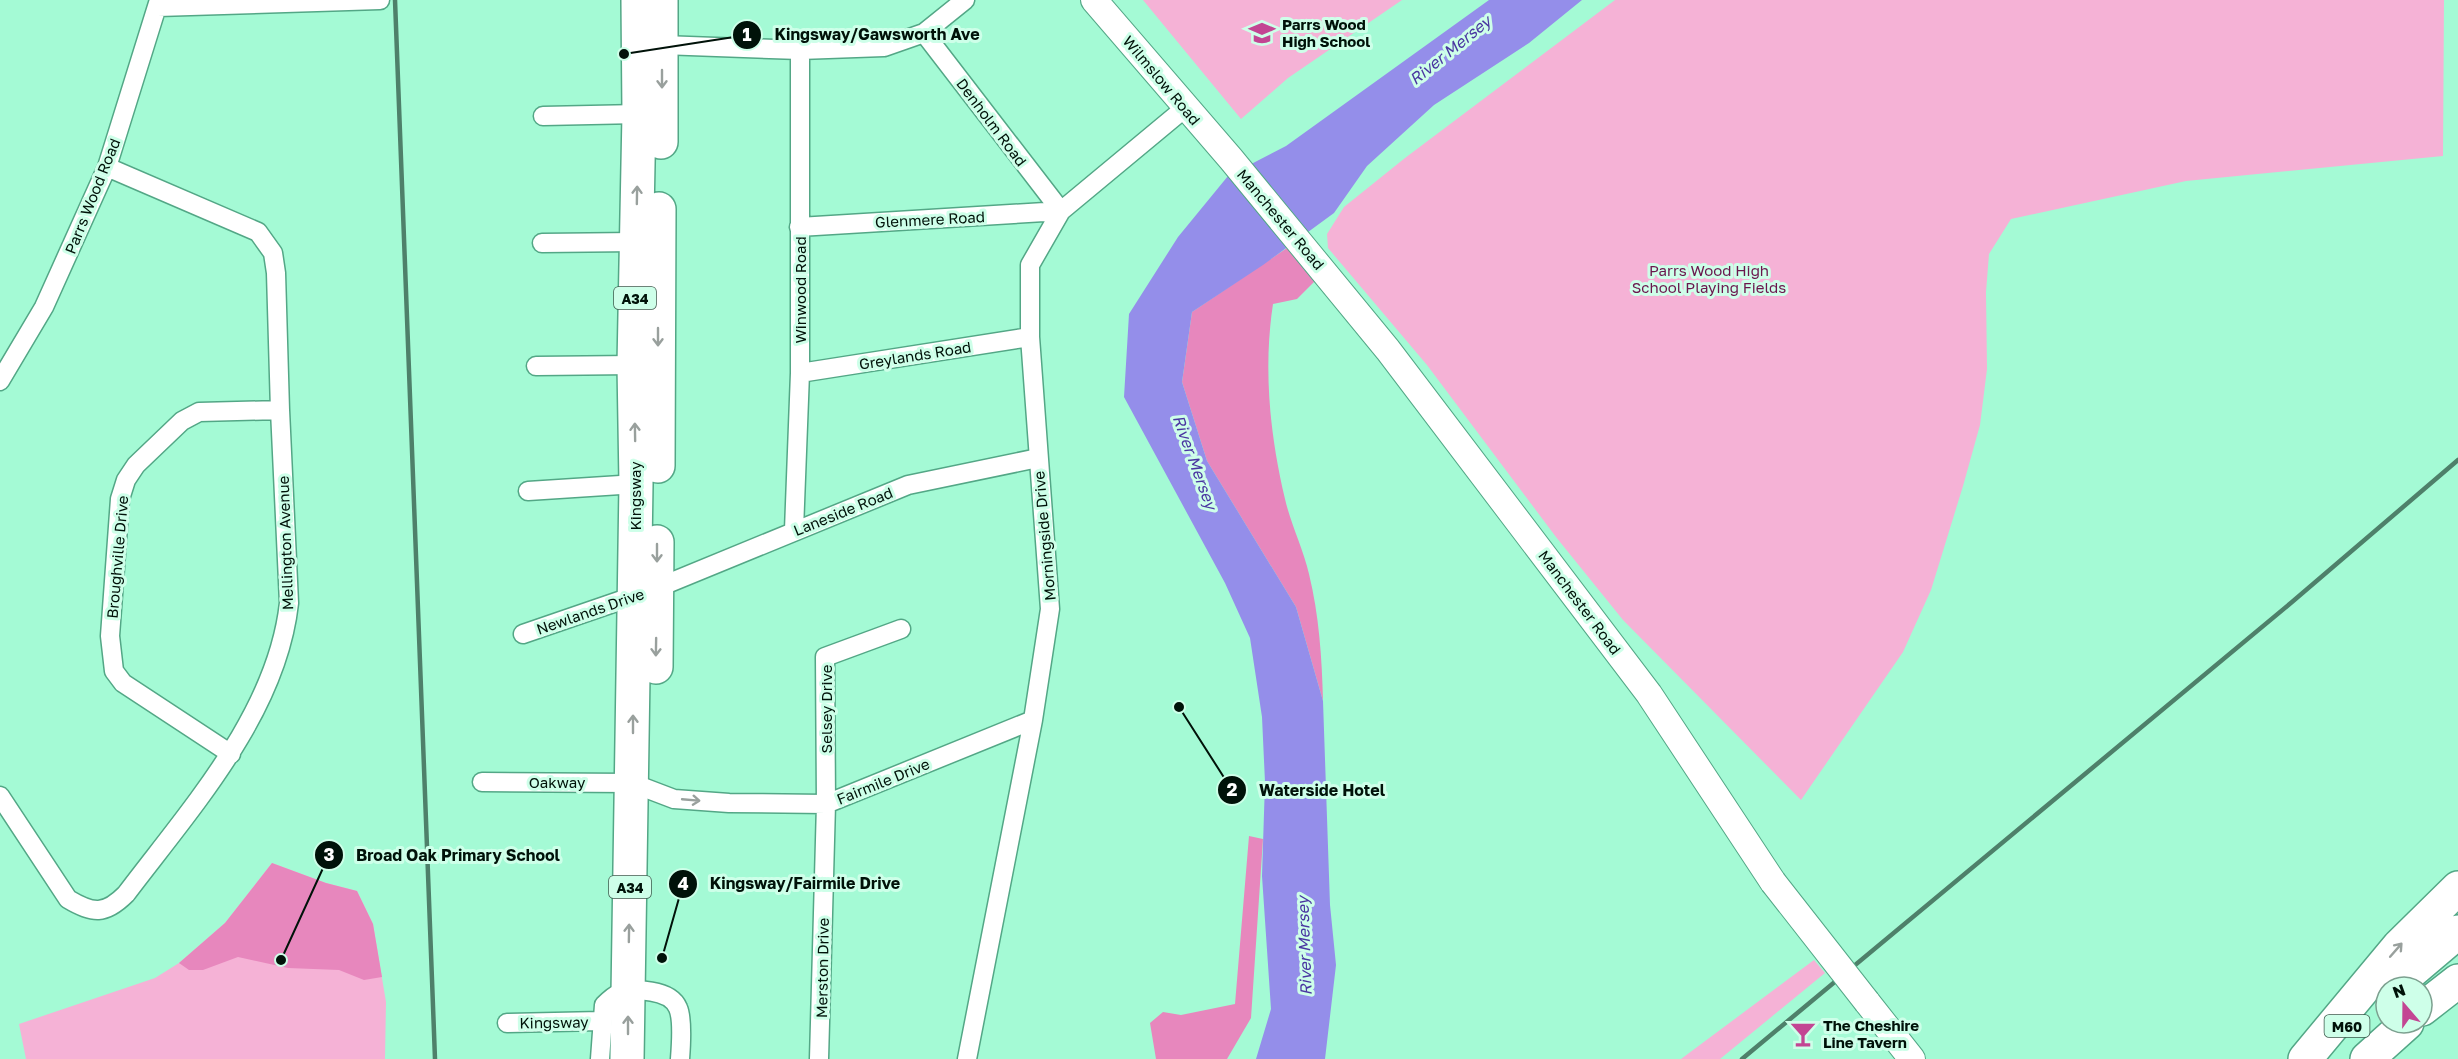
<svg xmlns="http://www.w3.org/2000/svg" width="2458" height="1059" font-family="'Golos Text',sans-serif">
<rect width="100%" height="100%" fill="#a4fad5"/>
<path fill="#f5b2d6" d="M 1143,0 L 1402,0 L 1288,78 L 1241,119 Z
M 1615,0 L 2444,0 L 2443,156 L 2186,181 L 2011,219 L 1989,254 L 1986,292 L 1987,369 L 1980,425 L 1963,486 L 1931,590 L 1903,652 L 1801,800 L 1623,620 L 1556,537 L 1427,365 L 1328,248 L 1327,234 L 1344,207 L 1405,158 Z
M 272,863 L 326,883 L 357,891 L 373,924 L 386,1002 L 385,1059 L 26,1059 L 19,1024 L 155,978 L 179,963 L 225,923 Z
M 1814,960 L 1825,973 L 1720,1059 L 1681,1059 Z"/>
<path fill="#e787bd" d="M 1290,246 L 1318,278 L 1297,299 L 1273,304 C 1263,369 1270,436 1285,499 C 1291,525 1303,548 1309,574 C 1319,615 1322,658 1323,701 L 1296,607 L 1207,461 L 1182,382 L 1192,312 Z
M 1249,836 L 1263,839 L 1251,1018 L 1227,1059 L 1156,1059 L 1150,1023 L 1163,1012 L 1181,1015 L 1235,1004 Z
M 272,863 L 326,883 L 357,891 L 373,924 L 382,977 L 364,980 L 339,970 L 288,968 L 238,957 L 203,970 L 189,970 L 179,963 L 225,923 Z"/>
<path fill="#948eea" d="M 1489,0 L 1582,0 L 1529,43 L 1434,105 L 1367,166 L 1334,213 L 1263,265 L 1192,312 L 1182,382 L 1207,461 L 1296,607 L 1323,701 L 1330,905 L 1336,965 L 1325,1059 L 1256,1059 L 1271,1009 L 1262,876 L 1265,782 L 1262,717 L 1250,638 L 1225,583 L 1124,397 L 1129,314 L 1178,237 L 1228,176 L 1286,146 Z"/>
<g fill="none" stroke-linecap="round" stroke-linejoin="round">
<g stroke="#53a786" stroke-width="21">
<path id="street" d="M 158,7 L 380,0
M 924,33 L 1061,211
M 662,45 L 800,50 L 884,47 L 924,33 L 965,0
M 543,116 L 639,114
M 799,227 L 1061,211
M 542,243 L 636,242
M 536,366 L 634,365
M 800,373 L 1030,337
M 0,381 L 44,307 L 107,167 L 159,0
M 528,491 L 636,484
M 794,530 L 800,373 L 800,50
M 523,634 L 657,588 L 908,485 L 1038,458
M 231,754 L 123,683 L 114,671 L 110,636 L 120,499 L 126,480 L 136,465 L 182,421 L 199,412 L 280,410
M 482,782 L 632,783 L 674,799 L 729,803 L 826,804 L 1033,720
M 0,796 L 68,899 C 93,914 105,915 126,894 C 191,808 277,713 289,603 L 280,410 L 276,273 L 273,253 L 258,232 L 107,167
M 507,1023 L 601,1021
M 600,1059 L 604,1005 C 608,1001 613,996 618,994 C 635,988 670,989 678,1008 C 683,1019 681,1046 680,1059
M 819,1059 L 826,804 L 825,657 L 901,629
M 967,1059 L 1033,720 L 1050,609 L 1030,337 L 1030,265 L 1061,211 L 1185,108"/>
</g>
<g stroke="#53a786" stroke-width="28">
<path id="secondary" d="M 1094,0 L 1231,159 L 1388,350 L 1649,694 L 1773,882
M 1867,1002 L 1912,1059"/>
</g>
<g stroke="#53a786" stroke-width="36">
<path id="highway" d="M 661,142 L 661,0
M 658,466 L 659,209
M 656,667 L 657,542
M 2393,987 L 2458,932
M 2422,1009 L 2458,981
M 627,1059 L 636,484 L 634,365 L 639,114 L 638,0
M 2305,1059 L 2399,946 L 2458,888
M 2367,1059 L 2407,1023"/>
</g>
<use href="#street" stroke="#fff" stroke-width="18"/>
<use href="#secondary" stroke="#fff" stroke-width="26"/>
<use href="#highway" stroke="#fff" stroke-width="33"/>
<path stroke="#4e806a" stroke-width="4.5" d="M 395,0 L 435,1059
M 1742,1059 L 2292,602 L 2458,460"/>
<g stroke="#53a786" stroke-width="28" stroke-linecap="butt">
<path id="secondary-bridge" d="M 1773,882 L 1867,1002"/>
</g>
<use href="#secondary-bridge" stroke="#fff" stroke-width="26"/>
</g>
<defs><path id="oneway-shaft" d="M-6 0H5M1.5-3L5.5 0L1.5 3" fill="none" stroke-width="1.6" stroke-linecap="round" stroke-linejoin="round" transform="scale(1.5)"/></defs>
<g stroke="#99a09d">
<use href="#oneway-shaft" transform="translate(662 79) rotate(90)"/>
<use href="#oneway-shaft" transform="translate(637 195) rotate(-89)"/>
<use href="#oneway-shaft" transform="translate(658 337) rotate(90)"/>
<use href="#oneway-shaft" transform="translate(635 432) rotate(-91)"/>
<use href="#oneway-shaft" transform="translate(657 553) rotate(90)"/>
<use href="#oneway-shaft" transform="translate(656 647) rotate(91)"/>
<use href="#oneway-shaft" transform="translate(633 724) rotate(-90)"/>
<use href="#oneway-shaft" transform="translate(691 800) rotate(5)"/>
<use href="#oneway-shaft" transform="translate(629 933) rotate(-89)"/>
<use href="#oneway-shaft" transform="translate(2396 950) rotate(-49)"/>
<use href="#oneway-shaft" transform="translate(628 1025) rotate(-90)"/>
</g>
<defs>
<g id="school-bare" transform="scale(2.07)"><path d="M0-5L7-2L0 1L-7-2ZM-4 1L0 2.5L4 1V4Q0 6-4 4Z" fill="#c34593" stroke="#ceffe9" stroke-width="2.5" paint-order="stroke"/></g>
<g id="bar-bare" transform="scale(2.07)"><path d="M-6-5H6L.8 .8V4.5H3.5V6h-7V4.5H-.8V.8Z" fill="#c34593" stroke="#ceffe9" stroke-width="2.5" paint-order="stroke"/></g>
</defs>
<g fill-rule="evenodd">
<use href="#school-bare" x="1262" y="33"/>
<use href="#bar-bare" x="1803" y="1034"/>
</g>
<g text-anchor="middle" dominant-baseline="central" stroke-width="6" stroke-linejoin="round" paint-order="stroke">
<g fill="#ceffe9" stroke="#3e594c" stroke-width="1.5">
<rect x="614" y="287" width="42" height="22" rx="4.5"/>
<rect x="609" y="876" width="42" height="22" rx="4.5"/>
<rect x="2324.5" y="1015" width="45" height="22" rx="4.5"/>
</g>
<g font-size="14" font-weight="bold" fill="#001209">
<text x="635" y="298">A34</text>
<text x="630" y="887">A34</text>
<text x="2347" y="1026">M60</text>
</g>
<g font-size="15" font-weight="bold" fill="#001209" stroke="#ceffe9" text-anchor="start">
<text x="1282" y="24">Parrs Wood<tspan x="1282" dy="17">High School</tspan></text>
<text x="1823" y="1025">The Cheshire<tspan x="1823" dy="17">Line Tavern</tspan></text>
</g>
<g font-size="15" fill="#001209" stroke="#ceffe9">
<text transform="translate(1162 80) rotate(50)">Wilmslow Road</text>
<text transform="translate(992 122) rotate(53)">Denholm Road</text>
<text transform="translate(92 196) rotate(-68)">Parrs Wood Road</text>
<text transform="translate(930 219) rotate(-3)">Glenmere Road</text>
<text transform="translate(1281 219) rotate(50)">Manchester Road</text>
<text transform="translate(800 290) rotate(-90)">Winwood Road</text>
<text transform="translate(915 355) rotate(-9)">Greylands Road</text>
<text transform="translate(635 496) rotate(-90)">Kingsway</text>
<text transform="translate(843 511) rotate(-22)">Laneside Road</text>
<text transform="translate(1044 536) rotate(-95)">Morningside Drive</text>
<text transform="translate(285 543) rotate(-92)">Mellington Avenue</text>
<text transform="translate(117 557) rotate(-85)">Broughville Drive</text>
<text transform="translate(1580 602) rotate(53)">Manchester Road</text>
<text transform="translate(590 611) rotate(-19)">Newlands Drive</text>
<text transform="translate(826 709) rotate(-90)">Selsey Drive</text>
<text transform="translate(883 781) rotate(-22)">Fairmile Drive</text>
<text x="557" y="782">Oakway</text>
<text transform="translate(822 968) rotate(-89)">Merston Drive</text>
<text transform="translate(554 1022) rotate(-1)">Kingsway</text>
</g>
<g font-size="15" fill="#6a164d" stroke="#ceffe9">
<text x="1709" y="270">Parrs Wood High<tspan x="1709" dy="17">School Playing Fields</tspan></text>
</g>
<g font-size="16" font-style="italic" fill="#4a36a1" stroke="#ceffe9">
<text transform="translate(1450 50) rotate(-39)">River Mersey</text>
<text transform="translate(1195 462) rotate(70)">River Mersey</text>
<text transform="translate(1304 946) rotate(-92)">River Mersey</text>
</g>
</g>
<path fill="none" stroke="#001209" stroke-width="2" d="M624 54L747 35M1179 707L1232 790M281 960L329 855M662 958L683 884"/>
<g fill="#001209" stroke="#ceffe9" stroke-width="2">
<circle cx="624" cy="54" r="6"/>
<circle cx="1179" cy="707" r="6"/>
<circle cx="281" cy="960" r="6"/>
<circle cx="662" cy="958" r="6"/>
<circle cx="747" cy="35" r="15"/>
<circle cx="1232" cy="790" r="15"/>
<circle cx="329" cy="855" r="15"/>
<circle cx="683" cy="884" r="15"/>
</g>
<g font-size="18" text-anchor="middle" font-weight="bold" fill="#fff">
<text x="747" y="41">1</text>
<text x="1232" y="796">2</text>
<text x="329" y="861">3</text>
<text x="683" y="890">4</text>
</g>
<g font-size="16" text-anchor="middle" font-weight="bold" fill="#001209" stroke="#ceffe9" stroke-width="6" stroke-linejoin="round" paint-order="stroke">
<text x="877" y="40">Kingsway/Gawsworth Ave</text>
<text x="1322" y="796">Waterside Hotel</text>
<text x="458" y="861">Broad Oak Primary School</text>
<text x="805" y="889">Kingsway/Fairmile Drive</text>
</g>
<g transform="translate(2404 1005) rotate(340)"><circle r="28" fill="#ceffe9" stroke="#7ca08f" stroke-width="1.5"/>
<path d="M0-4.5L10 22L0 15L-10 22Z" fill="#c34593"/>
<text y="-9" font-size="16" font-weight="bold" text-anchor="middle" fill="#001209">N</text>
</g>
</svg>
